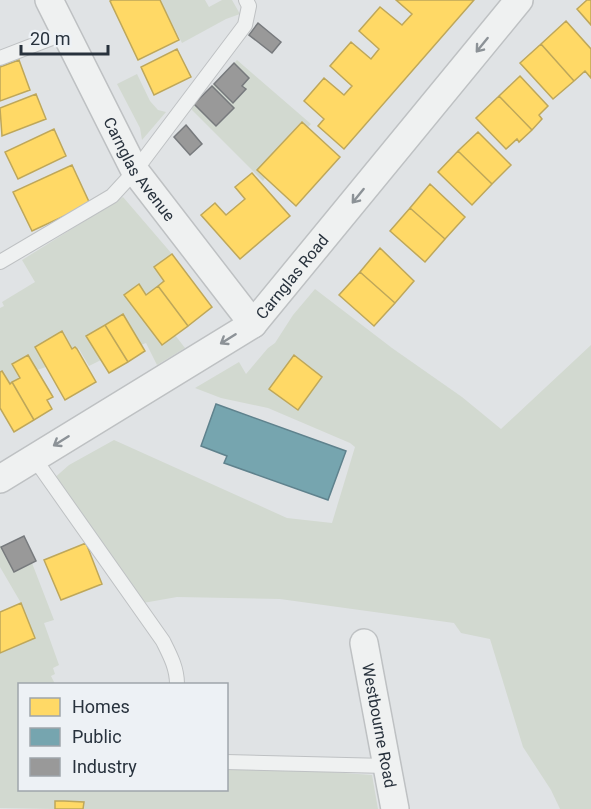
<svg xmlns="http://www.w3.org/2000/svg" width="591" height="809" font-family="Roboto,sans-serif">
<rect width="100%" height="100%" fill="#e0e3e5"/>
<path fill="#d2d9d0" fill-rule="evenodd" d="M 160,0 L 205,0 L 209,7 L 222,0 L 232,0 L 240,14 L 226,19 L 182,43 Z
M 237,60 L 311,124 L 308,127 L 301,122 L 257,170 L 265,178 L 263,181 L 191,109 L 194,104 L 216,126 L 234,108 L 212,86 L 214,84 L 233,103 L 246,90 L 242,86 L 249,78 L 234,63 Z
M 137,74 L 150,101 L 158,110 L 166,112 L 142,140 L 140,128 L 117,84 Z
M 123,197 L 172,254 L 154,267 L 164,281 L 146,295 L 138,284 L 124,295 L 162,345 L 175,335 L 185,348 L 157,365 L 146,343 L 141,345 L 122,314 L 87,336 L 101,360 L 89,366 L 79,349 L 75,347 L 72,349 L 62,331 L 35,347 L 46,367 L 37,370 L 28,355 L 12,364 L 20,378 L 10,384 L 2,371 L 0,372 L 0,308 L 4,306 L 2,302 L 35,282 L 22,260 Z
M 315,289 L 392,348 L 462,397 L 501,429 L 591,345 L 591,809 L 560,809 L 551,790 L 523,747 L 490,639 L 461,633 L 454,623 L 280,599 L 177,597 L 143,603 L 86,543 L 64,512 L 52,480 L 69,465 L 114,440 L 287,518 L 332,523 L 355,447 L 350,443 L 268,408 L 221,398 L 195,388 L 239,362 L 246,374 L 268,348 L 275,343 L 293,315 ZM 294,356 L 322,377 L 298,410 L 270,389 Z
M 0,545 L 14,572 L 32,563 L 54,620 L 44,623 L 59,665 L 53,668 L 55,674 L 51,676 L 55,684 L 20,684 L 20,790 L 226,790 L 227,769 L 289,769 L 372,775 L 378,809 L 83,809 L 84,802 L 55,801 L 55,809 L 0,808 L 0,653 L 35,638 L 21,603 L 0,567 Z"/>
<path fill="#ffd966" stroke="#bea75a" stroke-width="1.5" d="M 112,0 L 160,0 L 179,40 L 138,60 L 110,1 Z
M 396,0 L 474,0 L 344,149 L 318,126 L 324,119 L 304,101 L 324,78 L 344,95 L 352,86 L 330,66 L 351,42 L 371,59 L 379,49 L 359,31 L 380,7 L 402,25 L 412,14 Z
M 587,0 L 591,0 L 591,25 L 577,9 Z
M 566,21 L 591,49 L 591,78 L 585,71 L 574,81 L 541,44 Z
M 541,44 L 574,81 L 553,99 L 520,63 Z
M 177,49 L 191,77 L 154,95 L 141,67 Z
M 19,60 L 30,90 L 0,101 L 0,67 Z
M 520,76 L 548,106 L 539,115 L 542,119 L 532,130 L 499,96 Z
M 36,94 L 46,119 L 2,136 L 0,108 Z
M 499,96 L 532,130 L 519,142 L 517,139 L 506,149 L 476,118 Z
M 302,122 L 340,157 L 296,206 L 257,170 Z
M 54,129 L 66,156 L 18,179 L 5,152 Z
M 478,132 L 511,165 L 492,184 L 458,151 Z
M 458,151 L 492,184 L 472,205 L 438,172 Z
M 72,165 L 90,204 L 32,231 L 13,192 Z
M 252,173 L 290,216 L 240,259 L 201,215 L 215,203 L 226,215 L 245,199 L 235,187 Z
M 430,184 L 465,217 L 445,239 L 410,208 Z
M 410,208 L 445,239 L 425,262 L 390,231 Z
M 380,248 L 414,281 L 395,303 L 360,272 Z
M 172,254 L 212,307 L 188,326 L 158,286 L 164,281 L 154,267 Z
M 360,272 L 395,303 L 374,326 L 339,295 Z
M 139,284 L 146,295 L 158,286 L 188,326 L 162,345 L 124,295 Z
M 123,314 L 145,351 L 128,362 L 105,325 Z
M 105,325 L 128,362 L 109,373 L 86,336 Z
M 62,331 L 72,349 L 75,347 L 77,349 L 96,382 L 65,400 L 35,347 Z
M 28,355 L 53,397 L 47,400 L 52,409 L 34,420 L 12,382 L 20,378 L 12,364 Z
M 294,355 L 322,377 L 298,410 L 269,389 Z
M 2,371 L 10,384 L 12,382 L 34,420 L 14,432 L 0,408 L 0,372 Z
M 86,543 L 102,584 L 61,600 L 44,560 Z
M 21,603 L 35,638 L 0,653 L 0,612 Z
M 55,801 L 64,801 L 84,802 L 83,809 L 55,809 Z"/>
<path fill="#76a5af" stroke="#5f828d" stroke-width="1.5" d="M 216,404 L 346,451 L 328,500 L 224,463 L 227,456 L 201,446 Z"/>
<path fill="#999" stroke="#777a7d" stroke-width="1.5" d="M 258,23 L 281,42 L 272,53 L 249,35 Z
M 234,63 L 249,78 L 242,86 L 246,89 L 233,103 L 214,84 Z
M 212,86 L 234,108 L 216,126 L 194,104 Z
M 186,125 L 202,144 L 190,155 L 174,137 Z
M 24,536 L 36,561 L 14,572 L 1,547 Z"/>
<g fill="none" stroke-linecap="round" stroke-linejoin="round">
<g stroke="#bec1c3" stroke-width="16">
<path id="lane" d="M 0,58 L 65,33
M 0,262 L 112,196 L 135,171 L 245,25 L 249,6 L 246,0
M 34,458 L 163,641 C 170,655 177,668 177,684
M 226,762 L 387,766"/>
</g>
<g stroke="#bec1c3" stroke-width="30">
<g id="street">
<path id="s1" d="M 49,0 L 135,171 L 253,324"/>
<path id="s2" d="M 0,479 L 253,324 L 519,0"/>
<path id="s3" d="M 364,643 L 395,809"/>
</g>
</g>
<use href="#lane" stroke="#eff1f1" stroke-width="14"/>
<use href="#street" stroke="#eff1f1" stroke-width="27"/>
</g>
<defs><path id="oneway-shaft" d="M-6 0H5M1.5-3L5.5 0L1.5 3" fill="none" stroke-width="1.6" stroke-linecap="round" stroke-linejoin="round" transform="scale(1.5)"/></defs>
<g stroke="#8c9297">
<use href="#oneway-shaft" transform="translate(482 45) rotate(129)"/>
<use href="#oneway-shaft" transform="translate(358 196) rotate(129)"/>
<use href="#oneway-shaft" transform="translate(228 339) rotate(148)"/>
<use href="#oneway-shaft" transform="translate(61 441) rotate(148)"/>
</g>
<g text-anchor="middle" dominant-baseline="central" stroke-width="6" stroke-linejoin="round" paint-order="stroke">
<g font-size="16" fill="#28323d" stroke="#edf1f5">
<text stroke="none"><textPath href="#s1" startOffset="192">Carnglas Avenue</textPath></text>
<text stroke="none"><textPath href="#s2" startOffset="358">Carnglas Road</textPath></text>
<text stroke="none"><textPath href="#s3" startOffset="84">Westbourne Road</textPath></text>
</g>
</g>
<rect x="18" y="683" width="210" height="108" fill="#edf1f5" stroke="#9ea5ab" stroke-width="1.5"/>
<rect x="30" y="698" width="30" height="18" fill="#ffd966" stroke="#9ea5ab" stroke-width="1.5"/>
<text x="72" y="713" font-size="18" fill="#28323d">Homes</text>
<rect x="30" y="728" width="30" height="18" fill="#76a5af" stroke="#9ea5ab" stroke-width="1.5"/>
<text x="72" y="743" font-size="18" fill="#28323d">Public</text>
<rect x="30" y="758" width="30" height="18" fill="#999999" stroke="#9ea5ab" stroke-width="1.5"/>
<text x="72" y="773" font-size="18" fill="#28323d">Industry</text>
<path d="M21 45v9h87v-9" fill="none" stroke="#28323d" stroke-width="3"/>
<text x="30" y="45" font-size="18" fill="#28323d" stroke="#edf1f5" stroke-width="4.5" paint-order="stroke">20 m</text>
</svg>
